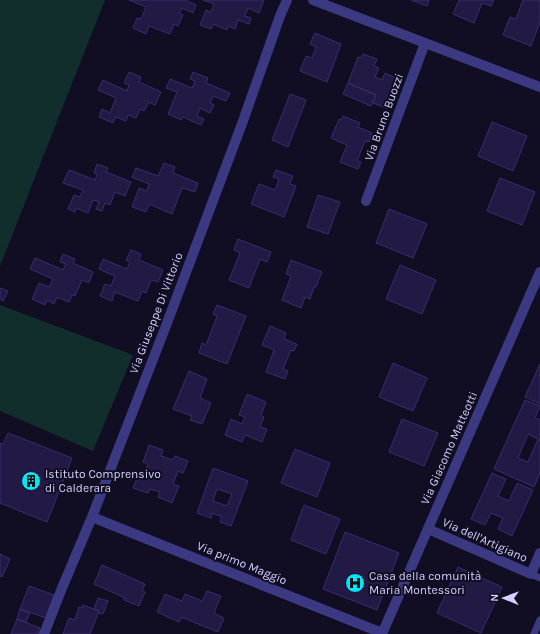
<svg xmlns="http://www.w3.org/2000/svg" width="540" height="634" font-family="Karla,sans-serif">
<rect width="100%" height="100%" fill="#110e23"/>
<path fill="#112d2c" d="M 0,0 L 105,0 L 0,266 Z
M 0,305 L 133,355 L 93,451 L 0,411 Z"/>
<path fill="#221a44" stroke="#392c70" fill-rule="evenodd" d="M 129,0 L 185,0 L 196,5 L 193,13 L 182,8 L 179,13 L 183,15 L 178,26 L 174,24 L 170,34 L 149,26 L 146,34 L 133,28 L 137,18 L 141,19 L 146,7 Z
M 203,0 L 264,0 L 259,13 L 248,8 L 245,16 L 251,18 L 249,24 L 238,20 L 235,29 L 228,26 L 227,30 L 213,24 L 211,29 L 200,25 L 206,10 L 211,12 L 214,4 Z
M 411,0 L 429,0 L 427,6 Z
M 459,0 L 494,0 L 491,6 L 482,3 L 474,23 L 453,14 Z
M 523,0 L 537,0 L 540,1 L 540,22 L 531,46 L 503,35 L 510,17 L 516,19 Z
M 315,33 L 341,44 L 327,82 L 300,71 L 306,56 L 312,58 L 316,47 L 310,44 Z
M 363,54 L 377,59 L 374,66 L 379,68 L 375,77 L 382,80 L 385,73 L 396,78 L 393,85 L 398,87 L 389,109 L 373,103 L 376,95 L 348,83 L 358,57 L 361,58 Z
M 129,72 L 141,77 L 139,82 L 161,92 L 155,105 L 149,102 L 144,111 L 140,109 L 136,118 L 128,115 L 126,121 L 116,117 L 113,123 L 99,117 L 102,109 L 110,113 L 116,98 L 98,90 L 103,80 L 127,91 L 129,85 L 124,83 Z
M 193,72 L 208,78 L 206,83 L 230,93 L 226,101 L 213,96 L 210,103 L 214,105 L 210,113 L 200,108 L 197,116 L 204,119 L 201,125 L 183,117 L 181,120 L 168,114 L 177,92 L 166,88 L 170,79 L 192,88 L 195,81 L 190,79 Z
M 348,83 L 376,95 L 371,106 L 343,94 Z
M 290,94 L 306,100 L 288,147 L 272,140 Z
M 343,116 L 360,123 L 358,127 L 372,133 L 369,142 L 365,141 L 357,161 L 361,162 L 358,169 L 340,162 L 347,145 L 331,138 L 339,119 L 341,120 Z
M 492,122 L 527,136 L 513,171 L 478,156 Z
M 164,163 L 175,167 L 173,173 L 198,183 L 195,192 L 182,188 L 172,214 L 149,204 L 146,212 L 132,207 L 139,188 L 147,191 L 149,184 L 132,177 L 136,168 L 158,176 Z
M 97,164 L 108,168 L 106,172 L 131,182 L 125,196 L 115,192 L 110,205 L 105,203 L 102,211 L 96,209 L 99,202 L 93,200 L 88,213 L 76,208 L 75,212 L 68,209 L 74,195 L 80,197 L 83,190 L 63,183 L 69,170 L 95,180 L 97,175 L 94,173 Z
M 276,170 L 293,176 L 290,184 L 296,186 L 284,217 L 251,204 L 259,184 L 275,190 L 279,179 L 273,177 Z
M 500,178 L 535,192 L 522,225 L 487,211 Z
M 318,195 L 340,202 L 328,234 L 307,227 Z
M 389,209 L 427,224 L 413,258 L 376,243 Z
M 238,239 L 271,252 L 267,262 L 260,259 L 249,288 L 229,280 L 240,253 L 234,250 Z
M 131,250 L 141,254 L 139,260 L 163,270 L 158,282 L 151,280 L 146,293 L 142,291 L 138,301 L 115,292 L 112,301 L 100,296 L 105,284 L 111,286 L 115,276 L 99,269 L 103,259 L 127,269 L 130,262 L 126,260 Z
M 63,254 L 75,259 L 73,263 L 93,272 L 89,283 L 82,280 L 75,296 L 72,295 L 69,302 L 57,297 L 54,304 L 47,300 L 45,305 L 32,299 L 39,283 L 49,287 L 53,279 L 30,269 L 35,258 L 63,270 L 66,264 L 60,262 Z
M 291,260 L 322,272 L 316,287 L 314,287 L 310,299 L 305,297 L 301,308 L 282,300 L 291,276 L 286,274 Z
M 400,265 L 436,280 L 422,314 L 386,299 Z
M 0,288 L 8,291 L 3,301 L 0,299 Z
M 217,305 L 246,316 L 227,364 L 199,353 L 202,343 L 206,345 L 217,316 L 213,314 Z
M 270,326 L 286,333 L 284,339 L 297,344 L 294,351 L 291,350 L 283,369 L 288,371 L 285,379 L 266,372 L 274,350 L 262,345 Z
M 393,363 L 427,378 L 413,411 L 379,397 Z
M 540,364 L 540,404 L 525,397 Z
M 189,371 L 207,379 L 200,398 L 211,403 L 202,424 L 190,420 L 192,416 L 173,409 Z
M 247,394 L 266,402 L 261,415 L 264,417 L 260,427 L 267,429 L 262,442 L 245,435 L 242,442 L 225,435 L 231,419 L 242,424 L 245,417 L 239,415 Z
M 525,400 L 540,406 L 535,418 L 540,420 L 540,473 L 534,487 L 494,469 ZM 528,434 L 538,439 L 528,462 L 518,458 Z
M 402,419 L 438,433 L 424,466 L 389,452 Z
M 8,433 L 72,458 L 47,522 L 0,503 L 0,443 L 3,444 Z
M 149,445 L 163,450 L 161,456 L 173,460 L 175,456 L 188,461 L 183,473 L 178,471 L 173,484 L 179,486 L 172,503 L 158,497 L 160,492 L 150,489 L 148,493 L 133,488 L 140,471 L 144,473 L 148,464 L 143,462 Z
M 295,449 L 330,463 L 317,497 L 281,483 Z
M 213,468 L 248,481 L 231,526 L 220,522 L 222,517 L 212,513 L 211,518 L 197,513 ZM 217,489 L 232,494 L 227,506 L 213,501 Z
M 492,473 L 506,479 L 498,496 L 509,501 L 517,483 L 533,490 L 512,536 L 498,529 L 503,518 L 491,513 L 485,525 L 471,519 Z
M 304,505 L 340,519 L 326,554 L 291,540 Z
M 345,532 L 399,553 L 377,610 L 323,589 Z
M 0,554 L 10,559 L 2,577 L 0,576 Z
M 102,565 L 145,584 L 142,591 L 145,592 L 139,606 L 124,600 L 125,598 L 94,584 Z
M 458,567 L 502,587 L 481,633 L 437,613 Z
M 29,586 L 54,595 L 46,618 L 20,609 Z
M 207,591 L 221,596 L 214,613 L 224,618 L 218,632 L 181,617 L 179,622 L 157,612 L 165,594 L 182,601 L 185,594 L 202,601 Z
M 98,598 L 108,601 L 103,614 L 98,613 L 99,611 L 94,609 Z
M 83,605 L 99,611 L 90,634 L 63,634 L 69,618 L 75,620 L 79,607 L 82,608 Z
M 20,609 L 30,613 L 26,622 L 17,619 Z
M 17,619 L 40,628 L 38,634 L 11,634 Z"/>
<g fill="none" stroke-linecap="round" stroke-linejoin="round">
<path stroke="#3b3982" stroke-width="7" d="M 531,574 L 540,578
M 534,634 L 540,620"/>
<path stroke="#3b3982" stroke-width="10" d="M 313,0 L 540,87
M 366,201 L 425,43
M 92,517 L 382,633
M 428,529 L 531,574 L 540,553
M 44,634 L 62,588 L 92,517 L 167,323 L 243,121 L 280,16 L 287,0
M 382,634 L 540,272"/>
</g>
<defs>
<g id="building-disc" transform="scale(1)"><circle r="9.5" fill="#02e4f9" stroke="#110e23"/><path d="M-4-6H4V6H1V3H-1V6H-4ZM-2.5-4.3h1.7v1.8h-1.7ZM.8-4.3h1.7v1.8H.8ZM-2.5-1h1.7V.8h-1.7ZM.8-1h1.7V.8H.8Z" fill="#111"/></g>
<g id="hospital-disc" transform="scale(1)"><circle r="9.5" fill="#02e4f9" stroke="#110e23"/><path d="M-5-5h3v3.5h4V-5h3V5h-3V1.5h-4V5h-3Z" fill="#111"/></g>
</defs>
<g fill-rule="evenodd">
<use href="#building-disc" x="31" y="481"/>
<use href="#hospital-disc" x="355" y="583"/>
</g>
<g text-anchor="middle" dominant-baseline="central" stroke-width="4" stroke-linejoin="round" paint-order="stroke">
<g font-size="12" fill="#d5d1ff" stroke="#110e23">
<text transform="translate(384 117) rotate(-70)">Via Bruno Buozzi</text>
<text transform="translate(156 313) rotate(-69)">Via Giuseppe Di Vittorio</text>
<text transform="translate(449 448) rotate(-66)">Via Giacomo Matteotti</text>
<text transform="translate(485 540) rotate(24)">Via dell'Artigiano</text>
<text transform="translate(242 563) rotate(22)">Via primo Maggio</text>
</g>
<g font-size="12" fill="#d5d1ff" stroke="#110e23" text-anchor="start">
<text x="45" y="474">Istituto Comprensivo<tspan x="45" dy="14">di Calderara</tspan></text>
<text x="369" y="576">Casa della comunità<tspan x="369" dy="14">Maria Montessori</tspan></text>
</g>
</g>
<g transform="translate(504 598) rotate(271)" stroke="#110e23" stroke-width="3" paint-order="stroke">
<path d="M0-3L7 15L0 10L-7 15Z" fill="#d5d1ff"/>
<text y="-6" font-size="11" font-weight="bold" text-anchor="middle" fill="#d5d1ff">N</text>
</g>
</svg>
